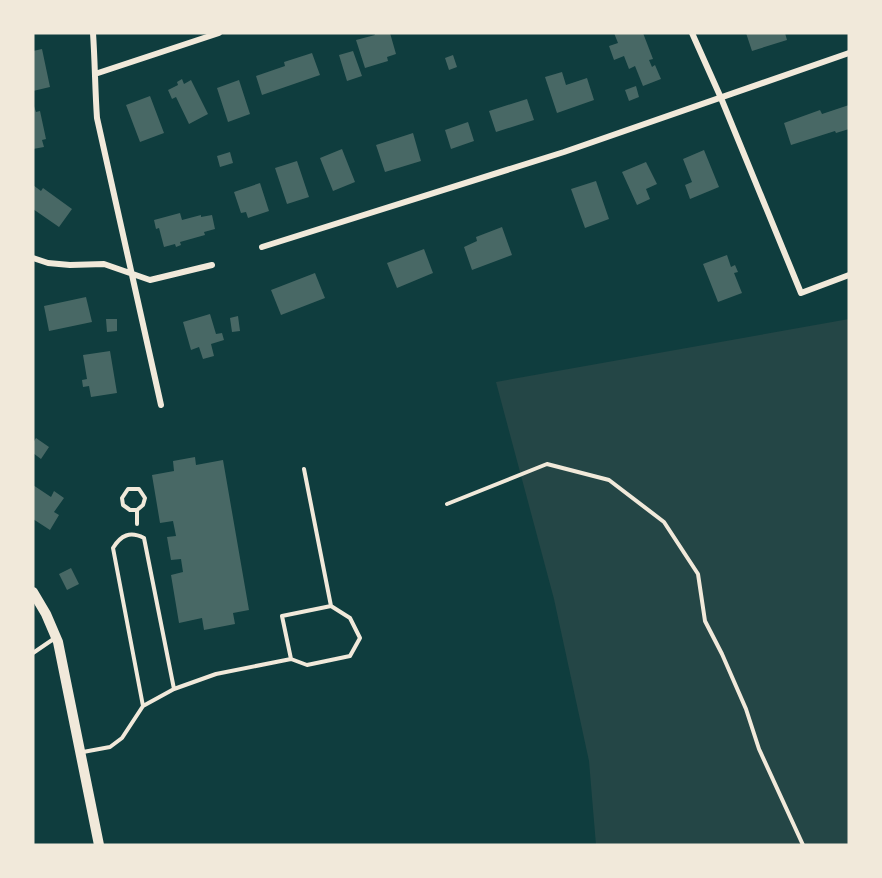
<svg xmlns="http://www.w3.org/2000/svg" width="882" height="878" font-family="Arial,sans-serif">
<rect width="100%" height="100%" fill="#0f3d3e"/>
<path fill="#244646" d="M 849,319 L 849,845 L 596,845 L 589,761 L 554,599 L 496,382 Z"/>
<path fill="#486865" d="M 374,33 L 390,33 L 396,54 L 387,57 L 388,61 L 365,68 L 356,40 L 375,35 Z
M 614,33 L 643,33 L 653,59 L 649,60 L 652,67 L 655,65 L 661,79 L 643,86 L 635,66 L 629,69 L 624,56 L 614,60 L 609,46 L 618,43 Z
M 746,33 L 785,33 L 787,40 L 752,51 Z
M 42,49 L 50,87 L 33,91 L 33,51 Z
M 353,51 L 362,76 L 347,81 L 339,55 Z
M 312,53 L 320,75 L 262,95 L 256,76 L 285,66 L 284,62 Z
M 453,55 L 457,67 L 449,70 L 445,58 Z
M 562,72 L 566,85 L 587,78 L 594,100 L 557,113 L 545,77 Z
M 182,79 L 184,84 L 191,80 L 208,114 L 189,124 L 176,97 L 172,99 L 168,90 L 178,85 L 177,82 Z
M 239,80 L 250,114 L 228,122 L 217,88 Z
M 636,86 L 639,97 L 629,101 L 625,90 Z
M 150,96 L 164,133 L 140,142 L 126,105 Z
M 527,99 L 534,120 L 496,132 L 489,111 Z
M 33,103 L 36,112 L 40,111 L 46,139 L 42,140 L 44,147 L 33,149 Z
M 849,105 L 849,129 L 836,133 L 835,131 L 791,145 L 784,123 L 820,110 L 822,114 Z
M 468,122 L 474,141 L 451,149 L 445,130 Z
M 413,133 L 421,161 L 385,172 L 376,145 Z
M 342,149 L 355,182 L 333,191 L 320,158 Z
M 704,150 L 719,187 L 690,199 L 685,185 L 692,182 L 683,159 Z
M 230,152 L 233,163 L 220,167 L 217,156 Z
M 297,161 L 309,197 L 287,204 L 275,168 Z
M 646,162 L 657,184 L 646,189 L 650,199 L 637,205 L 622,172 Z
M 596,181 L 609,219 L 585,228 L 571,189 Z
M 260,183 L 269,211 L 248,218 L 246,212 L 241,213 L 234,192 Z
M 33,185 L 41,191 L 43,188 L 72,209 L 59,227 L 33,209 Z
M 180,213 L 182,220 L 201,215 L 201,217 L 212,215 L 215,229 L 204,232 L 205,235 L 180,242 L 181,245 L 176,247 L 175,244 L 164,247 L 159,228 L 156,229 L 154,220 Z
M 502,227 L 512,255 L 472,270 L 464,247 L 477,241 L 476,237 Z
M 424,249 L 433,273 L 397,288 L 387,263 Z
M 727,255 L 731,267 L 735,265 L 738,272 L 734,273 L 742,293 L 718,302 L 703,264 Z
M 315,273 L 325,298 L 281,315 L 271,290 Z
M 86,297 L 92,322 L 49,331 L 44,306 Z
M 210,314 L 216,334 L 222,333 L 224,340 L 211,344 L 214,356 L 203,359 L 199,347 L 191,350 L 183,322 Z
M 238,316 L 240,331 L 232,332 L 230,318 Z
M 106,319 L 117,319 L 117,331 L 107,332 Z
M 110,351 L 117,393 L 91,397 L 89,386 L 83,387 L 82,380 L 87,379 L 83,355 Z
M 36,438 L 49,447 L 41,459 L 33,453 L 33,443 Z
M 195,457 L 196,465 L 223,460 L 249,610 L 233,613 L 235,624 L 204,630 L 202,618 L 179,623 L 171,575 L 183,572 L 181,559 L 171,560 L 167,537 L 176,536 L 173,521 L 160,523 L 152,475 L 174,471 L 173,461 Z
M 33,485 L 51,497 L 54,491 L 64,498 L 54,512 L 59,515 L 50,530 L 33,519 Z
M 71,568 L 79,584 L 67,590 L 59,574 Z"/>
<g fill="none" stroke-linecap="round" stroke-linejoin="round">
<path stroke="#f1e9da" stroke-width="4" d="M 447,504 L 547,464 L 609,480 L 664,522 L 698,574 L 705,621 L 722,654 L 746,709 L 759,749 L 803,845
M 137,524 L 137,510 L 143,505 L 145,498 L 139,489 L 128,489 L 122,498 L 123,505 L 130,510 L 137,510"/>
<path stroke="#f1e9da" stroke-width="4" d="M 304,469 L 331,606
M 33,653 L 55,638
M 143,706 L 113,548 C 121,535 130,531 144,538 L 174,689
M 83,752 L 110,747 L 122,738 L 143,706 L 174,689 L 216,674 L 291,659 L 307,665 L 350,656 L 360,638 L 350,618 L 331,606 L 282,616 L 291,659"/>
<path stroke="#f1e9da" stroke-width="6" d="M 93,33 C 95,62 95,90 97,118 L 161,405
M 692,33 L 721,98 L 801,293 L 849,275
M 95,74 L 219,33
M 262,247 L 564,152 L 849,53
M 33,258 L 48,263 L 70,265 L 104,264 L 150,280 L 212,265"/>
<path stroke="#f1e9da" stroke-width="10" d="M 33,592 L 46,614 L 58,642 L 99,845"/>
</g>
<rect width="882" height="878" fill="none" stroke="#f1e9da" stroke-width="69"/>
</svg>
